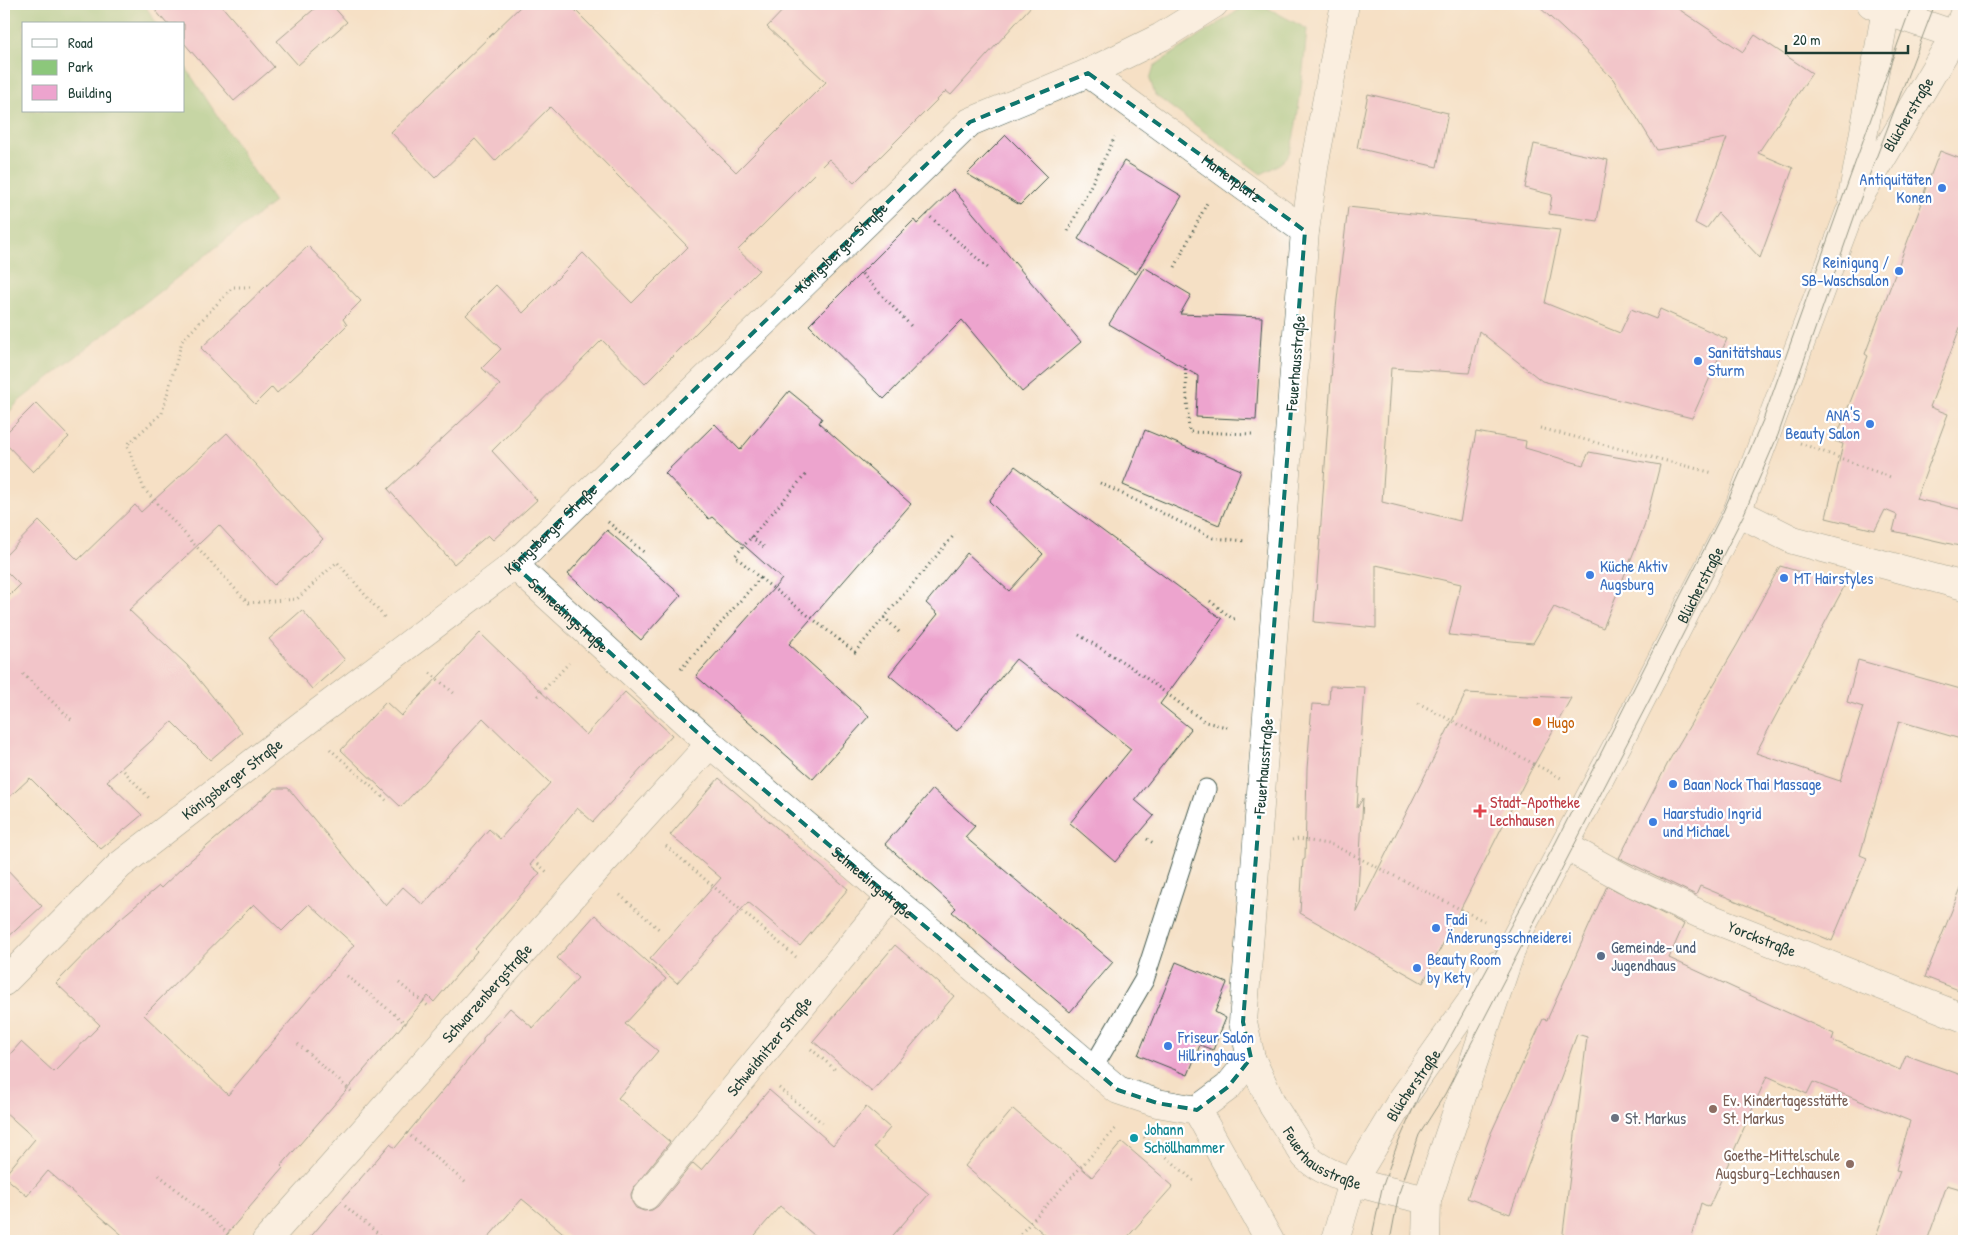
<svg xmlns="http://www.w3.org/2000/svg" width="1968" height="1245" font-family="'Patrick Hand',sans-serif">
<rect width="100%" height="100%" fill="#fff"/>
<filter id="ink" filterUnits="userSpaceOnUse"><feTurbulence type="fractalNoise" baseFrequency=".02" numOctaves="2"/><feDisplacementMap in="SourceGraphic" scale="10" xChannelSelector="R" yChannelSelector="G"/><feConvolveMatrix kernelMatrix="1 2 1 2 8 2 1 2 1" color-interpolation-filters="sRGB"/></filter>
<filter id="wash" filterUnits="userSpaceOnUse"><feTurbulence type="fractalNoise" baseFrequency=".0096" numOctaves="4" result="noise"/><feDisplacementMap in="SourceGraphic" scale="20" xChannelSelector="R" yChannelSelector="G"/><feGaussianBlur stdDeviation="1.12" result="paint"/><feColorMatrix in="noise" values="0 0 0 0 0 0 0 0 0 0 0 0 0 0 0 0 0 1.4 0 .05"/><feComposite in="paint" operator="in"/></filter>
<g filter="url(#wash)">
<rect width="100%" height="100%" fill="#f5e0c5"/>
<path fill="#8cc77b" stroke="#568258" d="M 4,4 L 144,4 L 157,24 L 24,24 L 24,111 L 184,111 L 184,65 L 274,202 L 19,401 L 4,418 Z
M 1248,4 L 1260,4 L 1307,29 C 1305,51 1297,144 1287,157 C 1280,165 1271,169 1261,174 L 1155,95 L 1150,79 L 1154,66 Z"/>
<g id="blocks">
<path fill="#eda4ce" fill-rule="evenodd" d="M 150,4 L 220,4 L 274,67 L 234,101 L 184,43 L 184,24 L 167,24 Z
M 320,4 L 331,4 L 347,22 L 298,65 L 277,41 Z
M 523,4 L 569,4 L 736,172 L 826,82 L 767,27 L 789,4 L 1033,4 L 951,95 L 946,91 L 854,183 L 829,159 L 738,250 L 759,270 L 645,384 L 602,340 L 492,451 L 537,500 L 493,540 L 488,535 L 454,564 L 388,489 L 500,385 L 482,368 L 501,349 L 466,315 L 496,285 L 523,313 L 583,253 L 632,303 L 688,247 L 550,107 L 495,161 L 475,139 L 435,178 L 391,132 Z
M 1536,4 L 1671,4 L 1743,52 L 1755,35 L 1812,73 L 1758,153 L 1793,168 L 1760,258 L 1718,213 L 1706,229 L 1695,223 L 1727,138 L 1657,150 L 1613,79 L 1578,43 Z
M 1368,94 L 1448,113 L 1437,167 L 1357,148 Z
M 1006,135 L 1048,177 L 1020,205 L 967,174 Z
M 1534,144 L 1608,160 L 1597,221 L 1549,214 L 1552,195 L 1525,188 Z
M 1940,151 L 1964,160 L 1964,317 L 1930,407 L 1948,414 L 1916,499 L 1964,510 L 1964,547 L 1893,531 L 1897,515 L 1885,510 L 1875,530 L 1826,518 L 1843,444 L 1835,441 L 1868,356 L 1865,354 L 1922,203 L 1920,203 Z
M 1124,161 L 1182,196 L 1136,274 L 1078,239 Z
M 953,189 L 1081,342 L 1022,392 L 962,320 L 884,399 L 809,325 L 914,220 L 917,224 Z
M 1348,207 L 1560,230 L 1545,303 L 1620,333 L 1631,309 L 1656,319 L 1660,309 L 1727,339 L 1692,418 L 1542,381 L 1479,331 L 1469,373 L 1391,368 L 1382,502 L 1460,521 L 1476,432 L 1526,441 L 1525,448 L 1583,465 L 1589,452 L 1660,465 L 1644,527 L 1603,628 L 1554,607 L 1533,643 L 1449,635 L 1461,584 L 1376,565 L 1376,628 L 1314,622 L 1336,308 Z
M 308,246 L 361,301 L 343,319 L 347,325 L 306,366 L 277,393 L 272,387 L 255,404 L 201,348 Z
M 1144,267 L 1191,295 L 1180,314 L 1262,317 L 1256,420 L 1196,417 L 1198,376 L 1109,324 Z
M 789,391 L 822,418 L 819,423 L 911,504 L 789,644 L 869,716 L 813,779 L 696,676 L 782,579 L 712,517 L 709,519 L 665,473 L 715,424 L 740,450 Z
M 36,403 L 69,437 L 33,472 L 4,442 L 4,435 Z
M 1145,430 L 1241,470 L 1219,525 L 1123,485 Z
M 227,433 L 323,539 L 274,585 L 219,525 L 129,610 L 187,665 L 242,733 L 210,760 L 172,722 L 107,781 L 142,815 L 101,849 L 30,778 L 4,802 L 4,601 L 20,585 L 4,569 L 4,557 L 39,521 L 78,560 L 135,505 L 141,512 Z
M 1015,466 L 1222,619 L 1160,704 L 1191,729 L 1135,800 L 1154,816 L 1115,862 L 1070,823 L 1131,749 L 1016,659 L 957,731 L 889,675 L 938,614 L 926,603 L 967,553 L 1009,591 L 1043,554 L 989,501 Z
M 607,530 L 681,595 L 641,640 L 568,574 Z
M 1780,566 L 1845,585 L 1756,753 L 1840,781 L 1863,707 L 1847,702 L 1858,660 L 1964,690 L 1964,740 L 1899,721 L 1860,855 L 1867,858 L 1832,941 L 1700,886 L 1696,895 L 1619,858 L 1670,759 L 1737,645 Z
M 302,610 L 345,660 L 312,689 L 269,639 Z
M 480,633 L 586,735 L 625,692 L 672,735 L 593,822 L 577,808 L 530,865 L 540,873 L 475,949 L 477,951 L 434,1002 L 428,996 L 281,1166 L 283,1168 L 221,1241 L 129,1241 L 48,1171 L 27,1196 L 4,1176 L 35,1139 L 4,1111 L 4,1061 L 21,1042 L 54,1072 L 100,1025 L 56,983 L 115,923 L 159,886 L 161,888 L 186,864 L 275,788 L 288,788 L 386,906 L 403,887 L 423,905 L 489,829 L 500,839 L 550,783 L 483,718 L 401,807 L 341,750 L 386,702 L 401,716 ZM 254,904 L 282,931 L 309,904 L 354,945 L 228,1095 L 144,1015 Z
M 1330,686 L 1365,687 L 1357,808 L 1363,798 L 1357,912 L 1466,693 L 1571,698 L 1531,770 L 1423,983 L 1300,913 L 1303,860 L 1305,859 L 1307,769 L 1312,704 L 1329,705 Z
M 719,778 L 848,889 L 800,946 L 748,902 L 677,983 L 650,959 L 721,878 L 670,835 Z
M 933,789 L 975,826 L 965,837 L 1113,962 L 1070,1012 L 952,912 L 956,908 L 885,844 Z
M 4,866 L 42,906 L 4,941 Z
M 1963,883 L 1964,883 L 1964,992 L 1925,977 Z
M 1607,886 L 1684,924 L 1669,958 L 1834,1034 L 1832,1040 L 1900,1070 L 1906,1055 L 1964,1076 L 1964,1190 L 1947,1185 L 1927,1241 L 1874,1241 L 1900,1171 L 1896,1170 L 1910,1121 L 1813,1082 L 1807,1094 L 1767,1076 L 1709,1207 L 1701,1203 L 1691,1241 L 1562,1241 L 1587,1037 L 1577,1034 L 1510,1214 L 1467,1198 L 1491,1133 L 1543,1019 L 1547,1020 Z
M 595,915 L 666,979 L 625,1024 L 658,1051 L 618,1098 L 670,1142 L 634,1187 L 631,1194 L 632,1202 L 636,1208 L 644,1211 L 652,1210 L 658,1206 L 693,1163 L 701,1170 L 769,1090 L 833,1145 L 866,1107 L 890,1128 L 874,1147 L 929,1194 L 888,1241 L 821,1241 L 780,1206 L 750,1241 L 573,1241 L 522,1199 L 485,1241 L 307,1241 L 390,1144 L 395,1148 L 483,1042 L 483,1038 L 510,1008 L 533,1028 L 578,978 L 557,958 Z
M 895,945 L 954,996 L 872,1092 L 813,1041 Z
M 1176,962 L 1227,983 L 1215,1012 L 1226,1018 L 1213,1050 L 1200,1045 L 1188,1075 L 1138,1055 Z
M 1013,1109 L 1092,1177 L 1122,1142 L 1173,1186 L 1124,1241 L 1052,1241 L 965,1166 Z"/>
</g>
</g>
<g filter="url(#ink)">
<use href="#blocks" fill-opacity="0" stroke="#3f554a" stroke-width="1"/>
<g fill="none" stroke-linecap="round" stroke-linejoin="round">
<g stroke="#3f554a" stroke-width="21">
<path id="lane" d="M 1092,1069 L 1144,980 L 1206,789"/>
</g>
<g stroke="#3f554a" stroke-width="29">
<g id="street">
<path id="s1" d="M 1345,4 L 1315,161 L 1305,231 L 1243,1022 L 1251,1058 L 1273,1106 L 1305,1156 C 1331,1182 1392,1191 1427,1200"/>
<path id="s2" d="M 1088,73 L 1305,231"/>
<path d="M 1737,512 L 1793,540 L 1964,586"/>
<path id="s3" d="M 514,565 L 710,744 L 1118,1090 L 1157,1103 L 1197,1110 L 1228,1087 L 1251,1058"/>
<path id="s4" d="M 1565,846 L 1631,882 L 1700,914 L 1964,1018"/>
<path id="s5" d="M 4,982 L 120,865 L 303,724 L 514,565 L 970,122 L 1088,73 L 1161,37 L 1214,4"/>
<path d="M 1197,1110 L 1270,1241"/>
<path id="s6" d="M 646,1196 L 891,897"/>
<path id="s7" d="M 266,1241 L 594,872 L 710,744"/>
</g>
</g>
<g stroke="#3f554a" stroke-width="29">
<g id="secondary">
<path d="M 1871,4 L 1885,11 L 1956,35"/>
<path d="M 1852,198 L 1887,4"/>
<path id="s8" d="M 1335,1241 L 1352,1182 L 1401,1101 L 1497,965"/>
<path id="s9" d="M 1426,1241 L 1427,1200 L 1515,939 L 1629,723 L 1737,512 L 1849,214 L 1946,50 L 1956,35 L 1964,13"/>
</g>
</g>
<path stroke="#3f554a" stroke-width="3" stroke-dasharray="1 4" stroke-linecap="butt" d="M 927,214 L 988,268
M 1068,231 L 1115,137
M 1175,267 L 1207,203
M 862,274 L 911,326
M 250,287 L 233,287 L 182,341 L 162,413 L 127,445 L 144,489 L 248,603 L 297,599 L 337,562 L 385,618
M 1185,364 L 1189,432 L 1253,434
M 1540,428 L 1713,473
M 1800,443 L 1893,478
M 1100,483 L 1213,538 L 1247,541
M 608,522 L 646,554
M 751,537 L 764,547
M 760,578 L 855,652 L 955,534
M 1210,601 L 1233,619 L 1238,618
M 884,617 L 901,634
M 1079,635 L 1131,667 L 1205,722 L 1231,728
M 681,669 L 760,578 L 735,556 L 807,473
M 430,673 L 455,694
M 23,674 L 72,720
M 538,696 L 569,663
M 1418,703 L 1561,778
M 330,749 L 387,801
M 124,771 L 149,798
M 1147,839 L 1155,844
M 1292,840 L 1299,839 L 1333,845 L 1484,921
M 666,846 L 796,957
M 538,864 L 547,872
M 620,895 L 661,931
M 347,976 L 409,1026
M 399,983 L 428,1006
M 298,1044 L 352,1092
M 811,1049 L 837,1071
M 779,1088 L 825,1125
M 407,1133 L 466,1183
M 1144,1137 L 1195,1182
M 159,1175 L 231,1236
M 345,1206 L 387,1241
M 1371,1239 L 1388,1241
M 1014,1241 L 1117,1127"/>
<use href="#lane" stroke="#fff" stroke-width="19"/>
<use href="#street" stroke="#fff" stroke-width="28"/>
<use href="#secondary" stroke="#fff" stroke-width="28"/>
<path stroke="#1f3d34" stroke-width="1" d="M 1371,1241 L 1382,1188 L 1396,1148 L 1420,1093 L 1556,842 L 1723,512 L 1763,420 L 1912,4
M 1390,1241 L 1399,1193 L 1419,1135 L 1445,1094 L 1650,699 L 1744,514 L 1778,435 L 1863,192 L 1935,4"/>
</g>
</g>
<path d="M0 0H1968V1245H0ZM 1088,73 L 1305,231 L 1243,1022 L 1251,1058 L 1228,1087 L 1197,1110 L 1157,1103 L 1118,1090 L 710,744 L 514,565 L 970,122 Z" fill="#f5e0c5" fill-opacity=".55" fill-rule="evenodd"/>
<path fill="none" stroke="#0f766e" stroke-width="4" stroke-dasharray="10 6" stroke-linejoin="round" d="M 1088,73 L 1305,231 L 1243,1022 L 1251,1058 L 1228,1087 L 1197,1110 L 1157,1103 L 1118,1090 L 710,744 L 514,565 L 970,122 Z"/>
<g fill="#3f7fe0" stroke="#fff" stroke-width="2">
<circle cx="1942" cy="188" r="5"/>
<circle cx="1899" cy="271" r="5"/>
<circle cx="1698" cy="361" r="5"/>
<circle cx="1870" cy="424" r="5"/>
<circle cx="1590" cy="575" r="5"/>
<circle cx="1784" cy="578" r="5"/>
<circle cx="1673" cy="784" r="5"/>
<circle cx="1653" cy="822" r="5"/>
<circle cx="1436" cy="928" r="5"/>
<circle cx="1417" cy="968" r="5"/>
<circle cx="1168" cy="1046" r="5"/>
</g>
<circle fill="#e8710a" stroke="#fff" stroke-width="2" cx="1537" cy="722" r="5"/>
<path fill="#e0444e" stroke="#fff" stroke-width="2" d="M1477.5 803.5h5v5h5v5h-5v5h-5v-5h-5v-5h5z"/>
<circle fill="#5c6f8a" stroke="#fff" stroke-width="2" cx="1601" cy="956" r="5"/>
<g fill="#8d6e63" stroke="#fff" stroke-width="2">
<circle cx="1713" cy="1109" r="5"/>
<circle cx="1850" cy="1164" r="5"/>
</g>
<circle fill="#6b7280" stroke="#fff" stroke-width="2" cx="1615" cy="1118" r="5"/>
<circle fill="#0f9aa8" stroke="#fff" stroke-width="2" cx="1134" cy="1138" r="5"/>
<g text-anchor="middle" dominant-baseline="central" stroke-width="4.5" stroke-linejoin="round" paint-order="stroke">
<g font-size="16" fill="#1f3d34" stroke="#fff">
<text stroke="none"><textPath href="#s9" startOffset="1232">Blücherstraße</textPath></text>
<text stroke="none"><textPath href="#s2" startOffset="178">Marienplatz</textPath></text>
<text stroke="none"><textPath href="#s5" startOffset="1116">Königsberger Straße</textPath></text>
<text transform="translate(1295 363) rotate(-85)">Feuerhausstraße</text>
<text stroke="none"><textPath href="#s5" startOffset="711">Königsberger Straße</textPath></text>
<text stroke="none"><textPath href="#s9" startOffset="716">Blücherstraße</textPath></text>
<text stroke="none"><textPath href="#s3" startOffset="74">Schneelingstraße</textPath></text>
<text transform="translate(1263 766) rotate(-85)">Feuerhausstraße</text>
<text stroke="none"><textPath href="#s5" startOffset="306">Königsberger Straße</textPath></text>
<text stroke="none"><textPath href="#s3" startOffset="479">Schneelingstraße</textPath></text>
<text stroke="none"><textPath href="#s4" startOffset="218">Yorckstraße</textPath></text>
<text stroke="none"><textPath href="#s7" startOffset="332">Schwarzenbergstraße</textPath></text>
<text stroke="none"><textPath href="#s6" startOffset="194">Schweidnitzer Straße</textPath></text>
<text stroke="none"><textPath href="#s8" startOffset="176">Blücherstraße</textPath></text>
<text stroke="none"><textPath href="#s1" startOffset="1188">Feuerhausstraße</textPath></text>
</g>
<g font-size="16" fill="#366cbe" stroke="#fff" text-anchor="start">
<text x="1932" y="179" text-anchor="end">Antiquitäten<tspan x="1932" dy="18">Konen</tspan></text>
<text x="1889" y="262" text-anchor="end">Reinigung /<tspan x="1889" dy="18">SB-Waschsalon</tspan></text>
<text x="1708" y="352">Sanitätshaus<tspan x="1708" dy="18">Sturm</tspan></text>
<text x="1860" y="415" text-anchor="end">ANA'S<tspan x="1860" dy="18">Beauty Salon</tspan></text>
<text x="1600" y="566">Küche Aktiv<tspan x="1600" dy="18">Augsburg</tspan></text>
<text x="1794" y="578">MT Hairstyles</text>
<text x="1683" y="784">Baan Nock Thai Massage</text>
<text x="1663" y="813">Haarstudio Ingrid<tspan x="1663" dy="18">und Michael</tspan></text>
<text x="1446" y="919">Fadi<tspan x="1446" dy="18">Änderungsschneiderei</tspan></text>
<text x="1427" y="959">Beauty Room<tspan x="1427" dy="18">by Kety</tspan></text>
<text x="1178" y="1037">Friseur Salon<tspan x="1178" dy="18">Hillringhaus</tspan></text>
</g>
<g font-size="16" fill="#c56008" stroke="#fff" text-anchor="start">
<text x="1547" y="722">Hugo</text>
</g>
<g font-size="16" fill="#be3a42" stroke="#fff" text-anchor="start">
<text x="1490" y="802">Stadt-Apotheke<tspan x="1490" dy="18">Lechhausen</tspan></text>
</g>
<g font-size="16" fill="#4e5e75" stroke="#fff" text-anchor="start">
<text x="1611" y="947">Gemeinde- und<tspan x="1611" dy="18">Jugendhaus</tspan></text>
</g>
<g font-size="16" fill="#785e54" stroke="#fff" text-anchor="start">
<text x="1723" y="1100">Ev. Kindertagesstätte<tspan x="1723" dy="18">St. Markus</tspan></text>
<text x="1840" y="1155" text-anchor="end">Goethe-Mittelschule<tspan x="1840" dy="18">Augsburg-Lechhausen</tspan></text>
</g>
<g font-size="16" fill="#5b616d" stroke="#fff" text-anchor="start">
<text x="1625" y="1118">St. Markus</text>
</g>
<g font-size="16" fill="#0d838f" stroke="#fff" text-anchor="start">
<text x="1144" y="1129">Johann<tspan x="1144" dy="18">Schöllhammer</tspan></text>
</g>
</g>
<rect width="1968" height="1245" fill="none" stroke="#fff" stroke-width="20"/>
<rect x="22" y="22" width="162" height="90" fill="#ffffff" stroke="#a5b1ae"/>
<rect x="32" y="39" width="25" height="8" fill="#ffffff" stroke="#a5b1ae"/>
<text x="68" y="48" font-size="15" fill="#1f3d34">Road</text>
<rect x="32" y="60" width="25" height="15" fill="#8cc77b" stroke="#a5b1ae"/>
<text x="68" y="72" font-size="15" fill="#1f3d34">Park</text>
<rect x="32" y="85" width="25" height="15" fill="#eda4ce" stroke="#a5b1ae"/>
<text x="68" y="98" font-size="15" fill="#1f3d34">Building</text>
<path d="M1786 45v8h122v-8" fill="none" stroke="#1f3d34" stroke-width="2.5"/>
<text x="1793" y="45" font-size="15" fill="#1f3d34" stroke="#ffffff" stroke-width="4" paint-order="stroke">20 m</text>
</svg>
